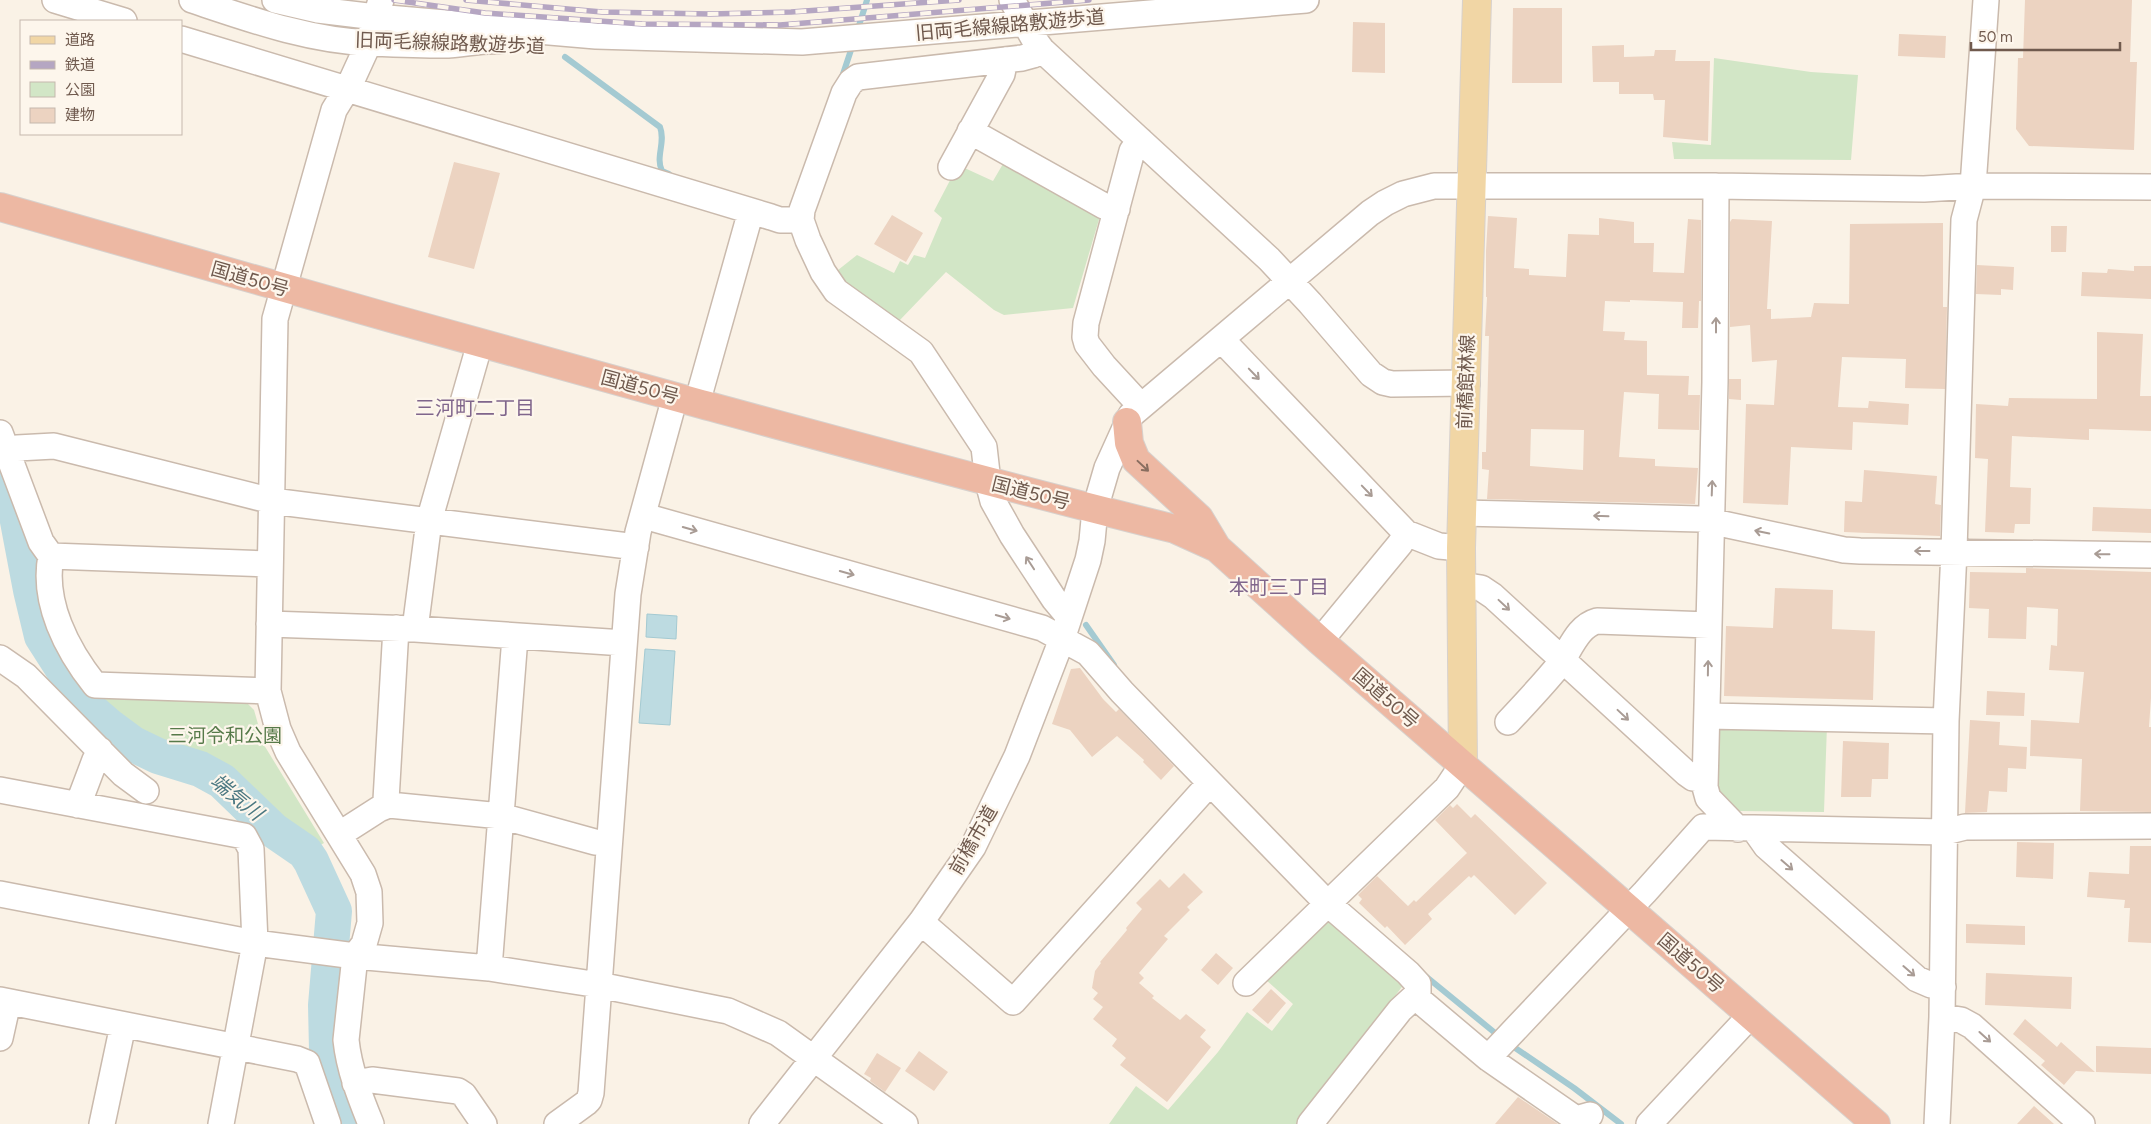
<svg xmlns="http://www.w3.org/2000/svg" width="2151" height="1124" font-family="Figtree,'Noto Sans JP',sans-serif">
<rect width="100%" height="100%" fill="#faf2e6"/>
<path fill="#d2e6c6" d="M 1714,58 L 1811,72 L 1858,75 L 1851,160 L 1674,159 L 1672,142 L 1711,145 Z
M 1007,157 L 1100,216 L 1073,308 L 1004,315 L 994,310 L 946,272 L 899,321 L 833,274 L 857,255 L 894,273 L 900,261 L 908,265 L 914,255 L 925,258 L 942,218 L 934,211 L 958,165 L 993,181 Z
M 106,695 L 246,702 L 254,710 L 264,745 L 324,843 L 315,848 L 222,771 L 164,745 L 102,711 Z
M 1720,722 L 1827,725 L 1824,812 L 1739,811 L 1711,785 L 1713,730 Z
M 1336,915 L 1407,980 L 1300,1124 L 1109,1124 L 1136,1086 L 1168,1110 L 1218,1052 L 1247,1012 L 1272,1031 L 1293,1004 L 1266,980 L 1324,918 Z"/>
<path fill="#bddbe1" stroke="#a4cad2" d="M 647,614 L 677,616 L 676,639 L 646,637 Z
M 645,649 L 675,651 L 670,725 L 639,723 Z"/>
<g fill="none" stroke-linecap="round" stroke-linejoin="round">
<path stroke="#a4cad2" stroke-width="6" d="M 857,32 L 867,0
M 565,57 L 660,127 C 666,142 655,157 662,171 L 669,174
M 841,80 L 853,44
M 1086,625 L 1114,665
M 1423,974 L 1500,1037
M 1508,1043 L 1574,1088 L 1621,1124"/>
<path stroke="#bddbe1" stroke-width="36" d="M 0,473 L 17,516 L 31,590 L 42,636 L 88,708 L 110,727 L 133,744 L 158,756 L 200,769 L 222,781 L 273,830 L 305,852 L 311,861 L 334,911 L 326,1005 L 327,1050 L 350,1124"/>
</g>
<path fill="#ecd3c1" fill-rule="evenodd" d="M 2025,0 L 2132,0 L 2130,62 L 2137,62 L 2134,150 L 2029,146 L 2016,129 L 2018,58 L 2023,58 Z
M 1513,8 L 1562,8 L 1562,83 L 1512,83 Z
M 1353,22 L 1385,23 L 1385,73 L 1352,72 Z
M 1899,34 L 1946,36 L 1945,58 L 1898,56 Z
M 1624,45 L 1624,57 L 1654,56 L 1655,50 L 1676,50 L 1675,61 L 1710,61 L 1708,141 L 1663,137 L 1665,100 L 1654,100 L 1653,94 L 1619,94 L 1619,82 L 1593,82 L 1592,46 Z
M 454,162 L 500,173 L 474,269 L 428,257 Z
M 892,215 L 923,233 L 906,262 L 874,244 Z
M 1488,216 L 1517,218 L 1514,268 L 1529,269 L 1529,275 L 1566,277 L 1568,234 L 1599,235 L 1599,218 L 1634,222 L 1634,243 L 1654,243 L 1653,272 L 1684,273 L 1688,219 L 1701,220 L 1701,301 L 1699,301 L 1698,328 L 1682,328 L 1683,302 L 1630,300 L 1630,302 L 1605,301 L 1603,331 L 1625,332 L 1624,340 L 1647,341 L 1647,375 L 1689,376 L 1688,395 L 1700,395 L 1699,430 L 1658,429 L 1659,394 L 1624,392 L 1619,457 L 1655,459 L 1655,466 L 1698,468 L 1695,504 L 1487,499 L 1489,470 L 1482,469 L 1482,452 L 1486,452 L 1489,336 L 1485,336 L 1487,297 L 1486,297 L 1486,251 ZM 1531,429 L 1584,430 L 1583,470 L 1530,466 Z
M 1732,219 L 1772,221 L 1767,309 L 1771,309 L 1771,319 L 1811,317 L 1814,303 L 1849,304 L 1850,224 L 1943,223 L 1943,307 L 1947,307 L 1945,389 L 1905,388 L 1906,359 L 1842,357 L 1838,407 L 1868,408 L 1869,401 L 1909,404 L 1908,425 L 1853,422 L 1852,450 L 1791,447 L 1788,505 L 1743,503 L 1746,404 L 1774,405 L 1777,360 L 1752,362 L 1750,325 L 1730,327 L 1730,222 Z
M 2051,226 L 2067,226 L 2066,252 L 2051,252 Z
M 1977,265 L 2014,267 L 2013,290 L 2001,289 L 2001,295 L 1976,294 Z
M 2134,266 L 2151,266 L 2151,299 L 2081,296 L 2082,272 L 2107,273 L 2108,269 L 2134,271 Z
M 2097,332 L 2143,334 L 2140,396 L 2151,396 L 2151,431 L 2089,429 L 2089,440 L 2012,436 L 2010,487 L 2031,488 L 2030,524 L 2015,524 L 2014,533 L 1985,532 L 1988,459 L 1975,458 L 1976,404 L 2008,406 L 2009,398 L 2097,399 Z
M 1729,379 L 1741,379 L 1741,400 L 1729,399 Z
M 1864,470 L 1937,476 L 1935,504 L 1941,505 L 1940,536 L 1844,532 L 1845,501 L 1862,502 Z
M 2093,507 L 2151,509 L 2151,533 L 2092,531 Z
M 2026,568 L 2151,572 L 2151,698 L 2149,727 L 2151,727 L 2151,812 L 2080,811 L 2082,759 L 2030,756 L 2031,720 L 2079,723 L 2084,672 L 2049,670 L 2051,645 L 2057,646 L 2058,609 L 2027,607 L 2026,639 L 1988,638 L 1989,609 L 1969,608 L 1970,572 L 2026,573 Z
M 1775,588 L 1833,590 L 1832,629 L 1875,631 L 1873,700 L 1724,696 L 1726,626 L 1773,628 Z
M 1080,668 L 1103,699 L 1116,712 L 1119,709 L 1174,766 L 1161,780 L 1143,762 L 1144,760 L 1117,736 L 1092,757 L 1070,730 L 1052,724 L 1071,669 Z
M 1987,691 L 2025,693 L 2024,716 L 1986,715 Z
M 1970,720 L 2000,722 L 1999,745 L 2027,747 L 2026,769 L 2008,768 L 2007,792 L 1989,791 L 1987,812 L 1965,813 Z
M 1843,741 L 1889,743 L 1888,779 L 1872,779 L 1871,797 L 1841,797 Z
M 1457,804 L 1471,818 L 1475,814 L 1547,883 L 1515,915 L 1474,875 L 1471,878 L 1469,876 L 1428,914 L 1432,919 L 1405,945 L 1387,926 L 1385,928 L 1359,903 L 1362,899 L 1358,895 L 1377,876 L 1408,906 L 1414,900 L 1416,902 L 1467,853 L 1435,820 L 1450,805 L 1453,808 Z
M 2017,842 L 2054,843 L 2053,879 L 2016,877 Z
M 2130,846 L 2151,846 L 2151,943 L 2128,942 L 2130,908 L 2124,908 L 2125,900 L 2087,897 L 2089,872 L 2129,874 Z
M 1184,873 L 1203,892 L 1187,907 L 1190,910 L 1164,936 L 1168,939 L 1139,973 L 1144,978 L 1139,983 L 1154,996 L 1152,998 L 1180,1020 L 1186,1014 L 1206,1030 L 1200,1037 L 1211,1047 L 1167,1102 L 1120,1065 L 1126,1058 L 1112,1046 L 1117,1039 L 1093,1019 L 1103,1007 L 1093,999 L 1098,993 L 1092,988 L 1095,971 L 1101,963 L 1100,962 L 1127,930 L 1126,928 L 1142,909 L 1136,903 L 1160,879 L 1169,888 Z
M 1966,924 L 2025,926 L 2025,945 L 1966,943 Z
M 1216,953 L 1233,968 L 1218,985 L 1201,970 Z
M 1986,973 L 2072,977 L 2071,1009 L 1985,1005 Z
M 1271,989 L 1286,1003 L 1268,1024 L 1252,1010 Z
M 2025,1019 L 2057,1047 L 2061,1042 L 2095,1072 L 2076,1071 L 2064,1085 L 2041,1065 L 2045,1061 L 2013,1034 Z
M 2096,1046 L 2151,1048 L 2151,1074 L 2096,1072 Z
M 919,1051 L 948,1072 L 934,1091 L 905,1071 Z
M 877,1053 L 901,1068 L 885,1092 L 870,1081 L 871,1078 L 864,1074 Z
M 1518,1097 L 1558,1124 L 1495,1124 Z
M 2034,1106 L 2054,1124 L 2017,1124 Z"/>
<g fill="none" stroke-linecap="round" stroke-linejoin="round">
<g stroke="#cabaad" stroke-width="28">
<path id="minor" d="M 55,0 L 124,21
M 192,0 C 249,19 310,41 371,43 C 395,44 419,45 444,45 C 463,45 481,39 501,41
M 275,0 L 318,10 L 376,17 L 596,36 L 802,42 L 1306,0
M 1012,0 L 1034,39 L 1042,50 L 1269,259 L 1310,303 L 1371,374 L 1383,382 L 1392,384 L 1467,383
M 181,39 L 771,217 L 780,220 L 801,220
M 1042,50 L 1033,55 L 1022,58 L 858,77 L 851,82 L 844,93 L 802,210 L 801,220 L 808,240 L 823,272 L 836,291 L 921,352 L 984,447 L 988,482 L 993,501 L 1012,535 L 1054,599 L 1069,617
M 970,131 L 1104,206 L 1117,209
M 1140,140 L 1132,151 L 1086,323 L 1085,337 L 1087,344 L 1104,366 L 1140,405
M 951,167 L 1002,74 L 1005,60
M 1716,186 L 1715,382 L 1705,787 L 1708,798 L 1738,829
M 1221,339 L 1406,533 L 1439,546 L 1461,548
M 697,403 L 751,211
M 0,433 L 41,542 L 51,556 C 42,602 67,650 95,685 L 268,691
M 7,452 L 17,448 L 54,446 L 272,501 L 636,547
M 1462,513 L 1700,519 L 1844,550 L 1860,551 L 2151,555
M 644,516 L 1042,628 L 1088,653 L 1122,692 L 1327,903 L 1408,973 L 1418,984 L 1418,999
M 51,556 L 269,564
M 1461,585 L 1481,588 L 1493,596 L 1686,773 L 1693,778 L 1705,780
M 269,624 L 415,629 L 624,643
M 415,629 L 429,521 L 480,343
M 1320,641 L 1400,544 L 1406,533
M 0,658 L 26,676 L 123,774 L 146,791
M 1708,716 L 1946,721
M 1508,722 C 1524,705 1540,688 1555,670 C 1569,655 1575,627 1597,621 L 1709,625
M 0,790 L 244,836 L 251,849 L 255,943 L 221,1124
M 78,805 L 95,760 L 100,750
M 389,805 L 386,800 L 396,628
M 1754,829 L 1766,846 L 1917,979 L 1931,985 L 1943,987
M 340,834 L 379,809 L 389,805 L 501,816 L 595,842 L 609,843
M 0,894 L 255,943 L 355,956 L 489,968 L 599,985 L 728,1011 L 778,1033 L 905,1124
M 921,922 L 1013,1002 L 1210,783
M 489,968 L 515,637
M 1246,983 L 1447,788 L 1463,764
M 0,1000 L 297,1059 L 307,1063 L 328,1124
M 1942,1017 L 1961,1020 L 1972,1026 L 2082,1124
M 0,1038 L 8,1002
M 1488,1058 L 1645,892 L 1703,827 L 1945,832 L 1965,827 L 2151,826
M 355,1083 L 372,1080 L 458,1091 L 464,1095 L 484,1124
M 102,1124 L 123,1025
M 371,1124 C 360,1097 349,1069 346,1040 L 355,956 L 364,944 L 370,923 L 369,892 L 363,874 L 288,752 L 278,729 L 268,691 L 275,319 L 334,110 L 350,84 L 367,47 L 381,0
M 557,1124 L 586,1103 L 589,1100 L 591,1093 L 628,594 L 638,532 L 675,397
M 762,1124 L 921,922 L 973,847 L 1017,756 L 1062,639 L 1088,560 L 1092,541 L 1095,509 L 1107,468 L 1131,415 L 1370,213 L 1385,203 L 1403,194 L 1434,186 L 1716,186 L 1924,189 L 1973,186 L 2151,187
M 1310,1124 L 1400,1010 L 1412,999 L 1418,999 L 1488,1058 L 1576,1119 L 1590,1115
M 1649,1124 L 1751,1015
M 1937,1124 L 1942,1017 L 1946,721 L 1954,551 L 1964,220 L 1973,186 L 1986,0"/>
</g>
<g stroke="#d7d1cd" stroke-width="30">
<path id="major" d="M 1463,764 L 1461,548 L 1477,0"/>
</g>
<g stroke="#d7d1cd" stroke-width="30">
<path id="highway" d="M 0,207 C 233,274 467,340 701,404 C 859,447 1016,490 1175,529 L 1217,548 L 1320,641 L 1876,1124
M 1127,422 L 1129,443 L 1136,460 L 1199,518 L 1217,548"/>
</g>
<use href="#minor" stroke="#fff" stroke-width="25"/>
<use href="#major" stroke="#f1d6a5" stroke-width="28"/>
<use href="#highway" stroke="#edb8a3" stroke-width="28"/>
<g stroke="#b5a6c2" stroke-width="5.5">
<path id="rail" d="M 394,0 L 485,13 L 642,24 L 780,25 L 1089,0
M 466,0 L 602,12 L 710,14 L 791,12 L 959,0"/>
</g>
<use href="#rail" stroke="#fdf6ec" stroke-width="4" stroke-dasharray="11" stroke-linecap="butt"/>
</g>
<defs><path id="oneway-shaft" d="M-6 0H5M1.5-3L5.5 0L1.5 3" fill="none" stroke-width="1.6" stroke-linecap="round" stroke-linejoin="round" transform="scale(1.25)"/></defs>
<g stroke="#a99c95">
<use href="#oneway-shaft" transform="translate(1716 325) rotate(-90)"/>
<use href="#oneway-shaft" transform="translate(1254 374) rotate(46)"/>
<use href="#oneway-shaft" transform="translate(1712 488) rotate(-88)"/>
<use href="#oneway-shaft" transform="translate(1367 491) rotate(46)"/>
<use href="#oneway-shaft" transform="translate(1601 516) rotate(-178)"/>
<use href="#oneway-shaft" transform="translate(690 529) rotate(16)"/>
<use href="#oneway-shaft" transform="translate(1762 532) rotate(-168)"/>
<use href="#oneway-shaft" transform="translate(1922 551) rotate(180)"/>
<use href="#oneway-shaft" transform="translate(2102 554) rotate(-179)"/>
<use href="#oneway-shaft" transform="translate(1030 563) rotate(-123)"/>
<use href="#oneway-shaft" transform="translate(847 573) rotate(16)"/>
<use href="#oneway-shaft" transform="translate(1504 605) rotate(43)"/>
<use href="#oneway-shaft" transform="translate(1003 617) rotate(16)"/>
<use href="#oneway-shaft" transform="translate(1708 668) rotate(-89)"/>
<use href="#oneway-shaft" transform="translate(1623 715) rotate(43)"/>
<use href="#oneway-shaft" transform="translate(1787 865) rotate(41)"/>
<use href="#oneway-shaft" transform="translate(1909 971) rotate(41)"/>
<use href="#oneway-shaft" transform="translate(1985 1037) rotate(42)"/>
</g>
<use stroke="#896d5f" href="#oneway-shaft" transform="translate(1143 466) rotate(43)"/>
<g text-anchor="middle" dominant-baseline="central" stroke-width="4.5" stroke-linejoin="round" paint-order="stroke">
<g font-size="19" fill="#705a4e" stroke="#fdf6ec">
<text transform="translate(1010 25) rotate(-5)">旧両毛線線路敷遊歩道</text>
<text transform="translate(450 43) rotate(2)">旧両毛線線路敷遊歩道</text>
<text transform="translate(250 279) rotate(16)">国道50号</text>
<text transform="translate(1466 382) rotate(-88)">前橋館林線</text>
<text transform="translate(640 387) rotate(15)">国道50号</text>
<text transform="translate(1031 493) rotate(14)">国道50号</text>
<text transform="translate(1386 698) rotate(41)">国道50号</text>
<text transform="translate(973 840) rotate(-60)">前橋市道</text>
<text transform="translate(1691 963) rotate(41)">国道50号</text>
</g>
<g font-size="19" fill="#577a4a" stroke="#fdf6ec">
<text x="225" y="735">三河令和公園</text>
</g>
<g font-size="20" fill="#80668c" stroke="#fdf6ec">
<text x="475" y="408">三河町二丁目</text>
<text x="1279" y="587">本町三丁目</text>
</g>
<g font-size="20" font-style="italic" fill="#4a7781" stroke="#fdf6ec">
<text transform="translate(237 797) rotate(39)">端気川</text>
</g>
</g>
<rect x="20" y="20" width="162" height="115" fill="#fdf6ec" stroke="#c5b8ad"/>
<rect x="30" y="36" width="25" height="8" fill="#f1d6a5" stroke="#c5b8ad"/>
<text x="65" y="45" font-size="15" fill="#705a4e">道路</text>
<rect x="30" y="61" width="25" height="8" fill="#b5a6c2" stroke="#c5b8ad"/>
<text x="65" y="70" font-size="15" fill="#705a4e">鉄道</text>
<rect x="30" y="82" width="25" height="15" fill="#d2e6c6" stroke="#c5b8ad"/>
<text x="65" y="95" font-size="15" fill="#705a4e">公園</text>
<rect x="30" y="108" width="25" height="15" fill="#ecd3c1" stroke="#c5b8ad"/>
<text x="65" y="120" font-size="15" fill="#705a4e">建物</text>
<path d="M1971 42v8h149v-8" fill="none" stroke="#705a4e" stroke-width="2.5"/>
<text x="1978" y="42" font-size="15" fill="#705a4e" stroke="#fdf6ec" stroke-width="4" paint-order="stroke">50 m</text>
</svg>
